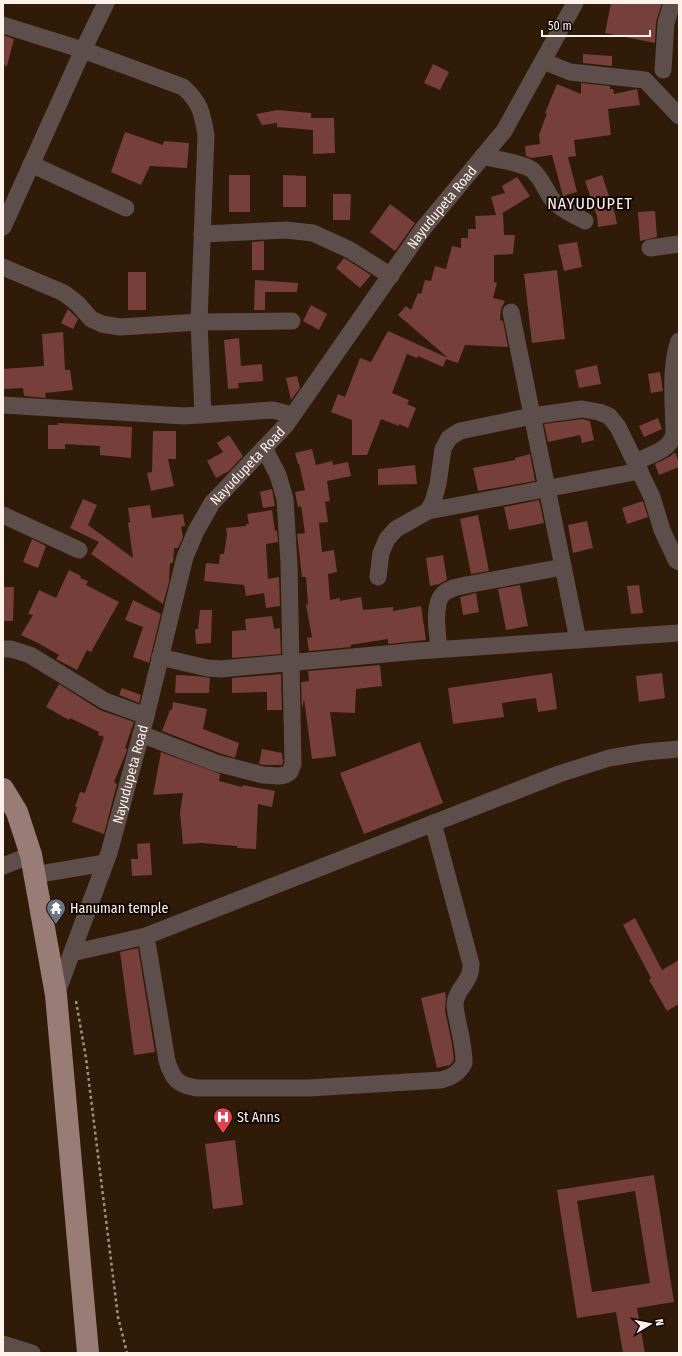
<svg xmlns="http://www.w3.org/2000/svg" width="682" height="1356" font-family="'Fira Sans Condensed',sans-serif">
<rect width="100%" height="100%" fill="#301a08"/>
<path fill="#763f39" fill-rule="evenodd" d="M 611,3 L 662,3 L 656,22 L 655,43 L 605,33 Z
M 3,35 L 14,39 L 7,66 L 3,65 Z
M 583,54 L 612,56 L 612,66 L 583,63 Z
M 433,64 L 449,72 L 440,90 L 424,83 Z
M 581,83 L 610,86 L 610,89 L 613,89 L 614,94 L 637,89 L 640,105 L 608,109 L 611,135 L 574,140 L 576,156 L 568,157 L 577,192 L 563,196 L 552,155 L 531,158 L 526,156 L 525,146 L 540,144 L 539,135 L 547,113 L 545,113 L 557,84 L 581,94 Z
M 278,110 L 311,113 L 311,118 L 309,118 L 334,118 L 335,153 L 313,154 L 313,130 L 277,127 L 277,123 L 262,125 L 256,114 Z
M 125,132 L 163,145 L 164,141 L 189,143 L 187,168 L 150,166 L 141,185 L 111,172 Z
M 229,175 L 250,175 L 250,212 L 229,212 Z
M 283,175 L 306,176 L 306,207 L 283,207 Z
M 602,175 L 615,214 L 617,224 L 598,227 L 597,216 L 585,181 Z
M 517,177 L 530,196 L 501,214 L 503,214 L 504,235 L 515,235 L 513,254 L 494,255 L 494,282 L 497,283 L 493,298 L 505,301 L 501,309 L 500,320 L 503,321 L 508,347 L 465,345 L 458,363 L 446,359 L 443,367 L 418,356 L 417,358 L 407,354 L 392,393 L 409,400 L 407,404 L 416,408 L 408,428 L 399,424 L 399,426 L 381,419 L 367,455 L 352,455 L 352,420 L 331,412 L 338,394 L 345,397 L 360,358 L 371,362 L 388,331 L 446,357 L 447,357 L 398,315 L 406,306 L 411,310 L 418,293 L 421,294 L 425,280 L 431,281 L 435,266 L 446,269 L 452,246 L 461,248 L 461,238 L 468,238 L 468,229 L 476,229 L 475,216 L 496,215 L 491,197 L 505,193 L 502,186 Z
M 333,194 L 351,194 L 350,220 L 333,220 Z
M 390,204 L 415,223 L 395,251 L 370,232 Z
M 655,211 L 657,237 L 640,241 L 638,212 Z
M 264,241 L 264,270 L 252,270 L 252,242 Z
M 577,242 L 582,267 L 564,271 L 558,245 Z
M 344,258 L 371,275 L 360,288 L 336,268 Z
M 557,270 L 565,339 L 532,343 L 524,274 Z
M 128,272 L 146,272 L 146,310 L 128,310 Z
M 255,280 L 298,283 L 297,292 L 265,292 L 265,310 L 254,310 Z
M 311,305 L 327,314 L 319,330 L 303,321 Z
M 68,309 L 78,319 L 73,329 L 61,323 Z
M 63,332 L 65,370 L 70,370 L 73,390 L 45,393 L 46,398 L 24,396 L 23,388 L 3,389 L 3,369 L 44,366 L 42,334 Z
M 239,338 L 241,366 L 262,364 L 263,381 L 238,383 L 239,388 L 228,389 L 224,340 Z
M 597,365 L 601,384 L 579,388 L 575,370 Z
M 660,372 L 663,391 L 651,393 L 648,374 Z
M 297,376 L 300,388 L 291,400 L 286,378 Z
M 658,418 L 662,429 L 644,437 L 639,426 Z
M 582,419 L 590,421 L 594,440 L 582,443 L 580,435 L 548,442 L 544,424 Z
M 58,423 L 132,427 L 131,458 L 100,455 L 100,446 L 65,444 L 65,449 L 48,449 L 48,425 L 58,425 Z
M 153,431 L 176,431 L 176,459 L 168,459 L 174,486 L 151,491 L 147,473 L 152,472 Z
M 229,435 L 243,456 L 229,471 L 216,478 L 207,461 L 223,452 L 217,443 Z
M 312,449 L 316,465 L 332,461 L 333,465 L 348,462 L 351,476 L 327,481 L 330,501 L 325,502 L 328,522 L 319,523 L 322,552 L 334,550 L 337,572 L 328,574 L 330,600 L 340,598 L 340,601 L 361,597 L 363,610 L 393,607 L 393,611 L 421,606 L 426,640 L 388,644 L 388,639 L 350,645 L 351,647 L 309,651 L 307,638 L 312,637 L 306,605 L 308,604 L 306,577 L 302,577 L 297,534 L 305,533 L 301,506 L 298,507 L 295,492 L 305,490 L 299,464 L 298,464 L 295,453 Z
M 675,452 L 679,463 L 679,467 L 659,475 L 655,464 L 669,457 Z
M 530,454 L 535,481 L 478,491 L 473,468 L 515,460 L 515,458 Z
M 415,465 L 417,484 L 378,485 L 378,469 Z
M 272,489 L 275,506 L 263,508 L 260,492 Z
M 83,499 L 97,505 L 88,525 L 133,558 L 128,523 L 130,522 L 128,508 L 150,505 L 152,518 L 183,514 L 185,526 L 181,527 L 183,537 L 178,548 L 174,548 L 173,563 L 170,563 L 169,582 L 163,604 L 91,554 L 99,542 L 70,528 Z
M 539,500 L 544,523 L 509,530 L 504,507 Z
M 643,501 L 648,517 L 627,524 L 622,508 Z
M 272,510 L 275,531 L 277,531 L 278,542 L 266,544 L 268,579 L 279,577 L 280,606 L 266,608 L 264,593 L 246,596 L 244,585 L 204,581 L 206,563 L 219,564 L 220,554 L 224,554 L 227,535 L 226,528 L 246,526 L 246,524 L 249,524 L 247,514 Z
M 478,515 L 489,571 L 471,574 L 460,519 Z
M 587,521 L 593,548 L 573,553 L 568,525 Z
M 32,539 L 46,546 L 38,568 L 23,562 Z
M 443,555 L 447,580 L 439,584 L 430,586 L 426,558 Z
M 69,570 L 81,576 L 80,578 L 88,581 L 86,585 L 119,602 L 91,652 L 87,650 L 77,670 L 56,659 L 59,655 L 38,643 L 21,635 L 33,615 L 28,614 L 39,590 L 56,598 Z
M 520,585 L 528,626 L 506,630 L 498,589 Z
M 639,585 L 643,613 L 631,614 L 627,586 Z
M 3,587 L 14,587 L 13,621 L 3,621 Z
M 476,593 L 479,612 L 463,615 L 460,597 Z
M 133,600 L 161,614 L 149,663 L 133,657 L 143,627 L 125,620 Z
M 200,610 L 212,610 L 211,643 L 196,644 L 195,629 L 198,629 Z
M 272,616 L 274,629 L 280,628 L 281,654 L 232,658 L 232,631 L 246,630 L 245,619 Z
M 380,665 L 382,686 L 356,689 L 355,713 L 330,712 L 336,756 L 312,759 L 304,699 L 302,710 L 301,682 L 309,681 L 308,671 Z
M 552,673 L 557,709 L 538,712 L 536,698 L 502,703 L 504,717 L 453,724 L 448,688 Z
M 662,673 L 665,698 L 639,702 L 636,676 Z
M 281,674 L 282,710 L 267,710 L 267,692 L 232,693 L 232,678 Z
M 176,675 L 196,676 L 210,678 L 209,693 L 175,693 Z
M 59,684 L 100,710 L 134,722 L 125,748 L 127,749 L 126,753 L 114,782 L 117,784 L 104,834 L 72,822 L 77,807 L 75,807 L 80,792 L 85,793 L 104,737 L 98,735 L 99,732 L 70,718 L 69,720 L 46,707 Z
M 122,688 L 141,695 L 139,703 L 119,695 Z
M 173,702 L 207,709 L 203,729 L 239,743 L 235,758 L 219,753 L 162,731 L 170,710 L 172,710 Z
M 420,742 L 443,803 L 364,834 L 340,773 Z
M 262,749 L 282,753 L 283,762 L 282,765 L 265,765 L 259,764 Z
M 161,752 L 220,774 L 219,781 L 242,787 L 243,785 L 275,791 L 272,807 L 258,804 L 256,849 L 237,848 L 237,846 L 202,843 L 183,844 L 180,812 L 183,793 L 153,795 Z
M 150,843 L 152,875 L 132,876 L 131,859 L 138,859 L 137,844 Z
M 635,918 L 662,970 L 679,960 L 679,1004 L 667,1011 L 649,980 L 651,978 L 623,925 Z
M 138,948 L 155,1052 L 134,1055 L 120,952 Z
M 445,992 L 446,998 L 445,1010 L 452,1044 L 454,1060 L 450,1065 L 437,1068 L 421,998 Z
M 235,1140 L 243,1205 L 213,1209 L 205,1144 Z
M 654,1175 L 674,1302 L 637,1308 L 645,1353 L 623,1353 L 616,1312 L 577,1318 L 557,1190 ZM 635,1191 L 650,1283 L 592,1292 L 577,1201 Z"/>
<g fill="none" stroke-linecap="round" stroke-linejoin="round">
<path stroke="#a19083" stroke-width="2.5" stroke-dasharray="3 3" stroke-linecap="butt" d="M 76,1001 L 86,1058 L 118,1317 L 127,1353"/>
<g stroke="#5d4e4b" stroke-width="17">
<path d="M 3,25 L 83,50 L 183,87 C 201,103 202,113 206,135 L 199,322 L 203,415"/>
<path d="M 543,61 L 570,72 L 645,80 L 679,116"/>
<path d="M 663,70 L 666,23 L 672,3"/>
<path d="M 483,156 C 497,160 519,162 531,169 C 541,176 545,190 552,199 C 560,209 574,215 585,221"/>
<path d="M 31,164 L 126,208"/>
<path d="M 3,227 L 83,50 L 106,3"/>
<path d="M 202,234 L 286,230 L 313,233 L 350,250 L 391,276"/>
<path d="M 650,248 L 679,244"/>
<path d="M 3,267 L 64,293 L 78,304 L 91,319 L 102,324 L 120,327 L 199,322 L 292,321"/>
<path d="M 511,312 L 578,640"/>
<path d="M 3,405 L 184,416 L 273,410 L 292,415"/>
<path d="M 635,462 C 649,455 670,451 674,434 C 674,405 669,368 679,341"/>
<path d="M 428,511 L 640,471"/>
<path d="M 3,515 L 79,550"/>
<path d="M 378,577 L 381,553 L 387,539 L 396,529 L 428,511 L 433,502 L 438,484 L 443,449 L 449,438 L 460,431 L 532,416 L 582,409 L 599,412 L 609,416 L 618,427 L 652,497 L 662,530 L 676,560 L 679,562"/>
<path d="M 3,649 L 11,649 L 30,655 L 105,701 L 146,716"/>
<path d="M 439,649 C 438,635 432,605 443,594 C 449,588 458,587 466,585 L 563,567"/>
<path d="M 160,657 L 207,668 L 221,669 L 418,651 L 679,633"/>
<path d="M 141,734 L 216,763 L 263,775 L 279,776 L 285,775 L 290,772 L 293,764 L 289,564 L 285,499 L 278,475 L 264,448"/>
<path d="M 3,866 L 31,855"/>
<path d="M 34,875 L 105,863"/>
<path d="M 146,936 L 167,1061 C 173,1080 178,1085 197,1088 L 309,1088 L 441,1080 C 452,1077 459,1073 464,1063 C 464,1049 461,1036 458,1023 C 457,1017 455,1010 455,1004 C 456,988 472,982 471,964 L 433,823"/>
<path d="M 72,953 L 146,936 L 559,774 L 609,758 L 645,752 L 679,749"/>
<path id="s1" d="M 56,995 L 109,853 L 146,716 L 185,557 L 196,531 L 212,503 L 286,425 L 422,230 L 504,131 L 575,3"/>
<path d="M 3,1344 L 32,1353"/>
</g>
<path stroke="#997c75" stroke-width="22" d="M 3,789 L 17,812 L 31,855 L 56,995 L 88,1353"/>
</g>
<defs>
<g id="temple-pin" transform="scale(1)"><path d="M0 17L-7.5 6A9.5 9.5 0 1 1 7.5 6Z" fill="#6b7280" stroke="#110703"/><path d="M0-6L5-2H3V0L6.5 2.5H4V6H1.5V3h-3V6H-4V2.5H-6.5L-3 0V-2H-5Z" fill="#fff"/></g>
<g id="hospital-pin" transform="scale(1)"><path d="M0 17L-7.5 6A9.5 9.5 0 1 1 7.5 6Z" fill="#e0444e" stroke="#110703"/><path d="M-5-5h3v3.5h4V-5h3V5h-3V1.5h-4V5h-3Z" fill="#fff"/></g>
</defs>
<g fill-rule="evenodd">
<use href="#temple-pin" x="56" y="908"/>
<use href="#hospital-pin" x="223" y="1117"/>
</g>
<g text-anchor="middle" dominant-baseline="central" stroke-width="4" stroke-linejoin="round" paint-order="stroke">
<g font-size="14" fill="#fff2ea" stroke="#110703">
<text stroke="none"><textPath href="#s1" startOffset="893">Nayudupeta Road</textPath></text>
<text stroke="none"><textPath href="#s1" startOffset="569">Nayudupeta Road</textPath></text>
<text stroke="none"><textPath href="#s1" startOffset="233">Nayudupeta Road</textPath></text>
</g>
<g font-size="14" fill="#fff2ea" stroke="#110703" text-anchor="start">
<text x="70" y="908">Hanuman temple</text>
<text x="237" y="1117">St Anns</text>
</g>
<g font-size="16" letter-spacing="1" fill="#fff2ea" stroke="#110703">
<text x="590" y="203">NAYUDUPET</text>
</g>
</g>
<rect width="682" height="1356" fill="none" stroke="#fff2ea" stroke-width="8"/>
<g transform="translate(650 1324) rotate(80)" stroke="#110703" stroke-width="3" paint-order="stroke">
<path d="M0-3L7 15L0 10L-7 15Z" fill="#fff2ea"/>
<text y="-6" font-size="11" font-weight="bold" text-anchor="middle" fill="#fff2ea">N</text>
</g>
<path d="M542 30v6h108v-6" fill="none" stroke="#fff2ea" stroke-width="2"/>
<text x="548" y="30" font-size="12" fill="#fff2ea" stroke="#110703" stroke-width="3" paint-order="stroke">50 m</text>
</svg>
